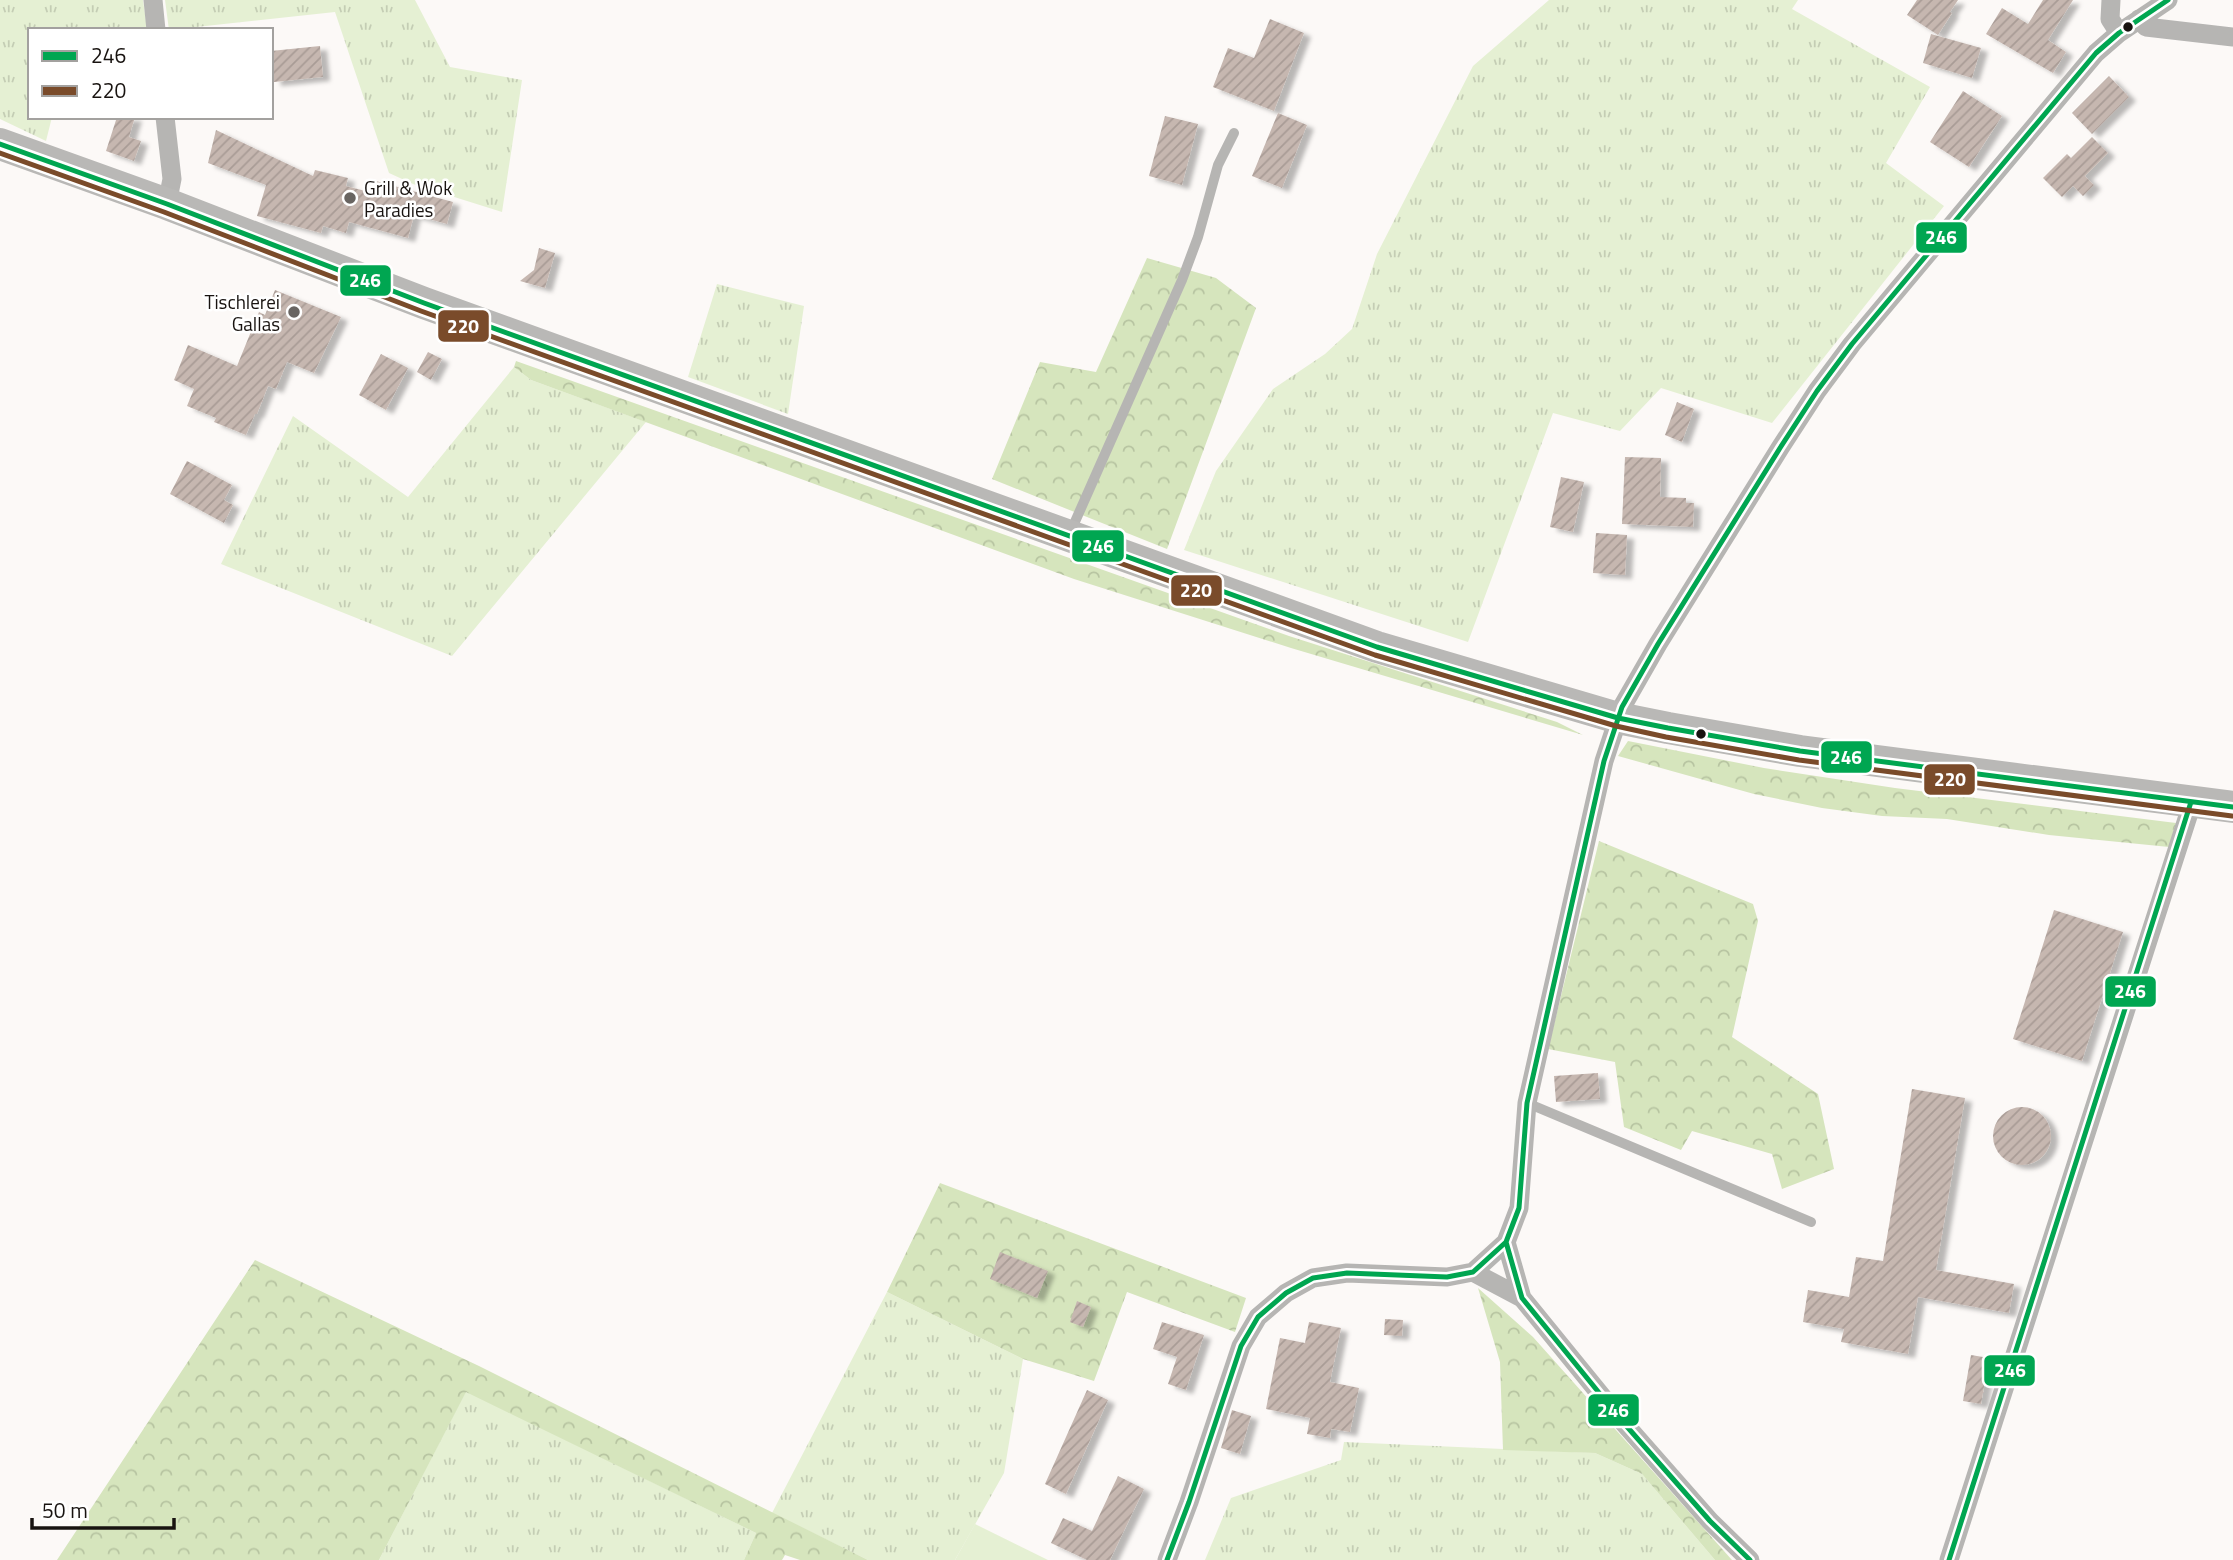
<svg xmlns="http://www.w3.org/2000/svg" width="2233" height="1560" font-family="'Titillium Web',sans-serif">
<defs>
<pattern id="grass-tufts" width="24" height="20" patternUnits="userSpaceOnUse" patternTransform="scale(1.75)"><rect width="24" height="20" fill="#e5f0d3"/><path d="M3 7l-1-3M5 7V3M7 7l1-3M15 17l-1-3M17 17v-4M19 17l1-3" fill="none" stroke="#c4cdb4"/></pattern>
<pattern id="forest-crowns" width="20" height="18" patternUnits="userSpaceOnUse" patternTransform="scale(1.75)"><rect width="20" height="18" fill="#d6e5bd"/><path d="M2 6a3 3 0 1 1 6 0M12 15a3 3 0 1 1 6 0" fill="none" stroke="#b7c4a1"/></pattern>
<pattern id="building-hatch" width="6" height="6" patternUnits="userSpaceOnUse" patternTransform="scale(1.75)"><rect width="6" height="6" fill="#c6b7b0"/><path d="M-1 1l2-2M0 6l6-6M5 7l2-2" fill="none" stroke="#a99c96"/></pattern>
<filter id="shadow"><feDropShadow dx="7" dy="4" stdDeviation="2" flood-color="#0004"/></filter>
</defs>
<rect width="100%" height="100%" fill="#fcf9f7"/>
<path fill="url(#grass-tufts)" d="M 0,0 L 143,0 L 147,28 L 30,30 L 30,117 L 52,117 L 46,141 L 0,119 Z
M 165,0 L 415,0 L 450,67 L 522,80 L 502,212 L 413,184 L 389,173 L 335,12 L 169,30 Z
M 1549,0 L 1798,0 L 1792,9 L 1930,87 L 1886,163 L 1944,206 L 1772,423 L 1661,388 L 1620,431 L 1553,413 L 1468,642 L 1184,550 L 1216,471 L 1273,389 L 1325,354 L 1352,329 L 1377,254 L 1473,66 Z
M 717,284 L 804,306 L 788,414 L 688,377 Z
M 514,367 L 531,380 L 646,422 L 452,656 L 221,564 L 293,416 L 408,497 Z
M 887,1292 L 1023,1359 L 1004,1473 L 955,1560 L 868,1560 L 772,1513 Z
M 466,1391 L 756,1533 L 744,1560 L 379,1560 Z
M 1344,1442 L 1595,1453 L 1642,1474 L 1715,1560 L 1205,1560 L 1231,1498 L 1341,1460 Z"/>
<path fill="url(#forest-crowns)" d="M 1147,258 L 1216,278 L 1256,308 L 1167,549 L 992,479 L 1040,362 L 1096,372 Z
M 516,361 L 1289,636 L 1557,722 L 1583,735 L 1291,648 L 1074,579 L 531,380 L 514,367 Z
M 1628,741 L 1764,768 L 1895,788 L 2176,823 L 2169,847 L 2049,835 L 1947,819 L 1882,816 L 1822,808 L 1754,794 L 1618,756 Z
M 1599,841 L 1753,904 L 1758,921 L 1732,1037 L 1818,1094 L 1834,1169 L 1782,1189 L 1772,1154 L 1692,1131 L 1681,1150 L 1624,1127 L 1615,1062 L 1548,1049 Z
M 940,1183 L 1246,1298 L 1235,1332 L 1127,1292 L 1094,1381 L 1023,1359 L 887,1292 Z
M 255,1260 L 479,1366 L 868,1560 L 800,1560 L 785,1555 L 782,1560 L 744,1560 L 756,1533 L 466,1392 L 379,1560 L 57,1560 Z
M 1478,1288 L 1533,1337 L 1732,1560 L 1715,1560 L 1642,1474 L 1595,1453 L 1503,1450 L 1500,1362 Z"/>
<path fill="#e5f0d3" d="M 975,1524 L 1048,1560 L 955,1560 Z"/>
<path fill="url(#building-hatch)" filter="url(#shadow)" d="M 1917,0 L 1958,0 L 1950,12 L 1952,13 L 1938,35 L 1907,15 Z
M 2043,0 L 2073,0 L 2048,40 L 2066,52 L 2053,73 L 1986,34 L 2002,8 L 2028,24 Z
M 1270,19 L 1304,33 L 1274,111 L 1213,87 L 1228,48 L 1254,58 Z
M 1931,34 L 1981,48 L 1972,78 L 1923,63 Z
M 320,46 L 323,77 L 274,82 L 271,51 Z
M 2109,76 L 2129,97 L 2092,134 L 2072,113 Z
M 1963,91 L 2002,116 L 1969,167 L 1930,142 Z
M 1278,113 L 1307,125 L 1282,188 L 1252,176 Z
M 1165,116 L 1198,124 L 1182,185 L 1149,176 Z
M 117,117 L 135,117 L 129,137 L 141,141 L 134,161 L 106,151 Z
M 216,130 L 313,176 L 315,170 L 348,178 L 346,186 L 373,193 L 376,181 L 453,202 L 447,224 L 414,215 L 408,238 L 349,222 L 346,233 L 323,226 L 321,233 L 257,216 L 266,185 L 208,163 Z
M 2092,137 L 2108,153 L 2085,176 L 2094,185 L 2083,196 L 2073,186 L 2062,197 L 2043,178 L 2067,154 L 2071,158 Z
M 539,248 L 555,253 L 545,288 L 520,281 L 534,270 Z
M 275,290 L 341,317 L 314,373 L 287,362 L 276,389 L 268,386 L 257,414 L 255,414 L 246,435 L 214,422 L 216,418 L 187,406 L 194,389 L 174,380 L 188,345 L 237,366 L 259,312 L 265,315 Z
M 428,352 L 442,359 L 431,380 L 417,372 Z
M 381,354 L 408,368 L 386,410 L 359,395 Z
M 1677,402 L 1694,409 L 1682,442 L 1665,435 Z
M 1625,457 L 1661,458 L 1660,497 L 1686,498 L 1686,503 L 1694,503 L 1693,527 L 1622,524 Z
M 187,461 L 232,485 L 224,500 L 233,505 L 224,523 L 170,494 Z
M 1561,477 L 1584,482 L 1573,532 L 1550,527 Z
M 1596,533 L 1627,535 L 1625,575 L 1593,573 Z
M 2054,910 L 2123,932 L 2082,1061 L 2013,1039 Z
M 1598,1073 L 1600,1099 L 1556,1102 L 1554,1076 Z
M 1912,1089 L 1965,1098 L 1936,1270 L 2014,1284 L 2009,1313 L 1918,1297 L 1908,1354 L 1841,1342 L 1844,1329 L 1803,1322 L 1808,1290 L 1849,1297 L 1856,1257 L 1883,1261 Z
M1993 1136a29 29 0 1 1 58 0a29 29 0 1 1-58 0Z
M 1000,1252 L 1048,1271 L 1037,1298 L 990,1279 Z
M 1077,1301 L 1091,1307 L 1083,1327 L 1070,1322 Z
M 1385,1319 L 1403,1320 L 1402,1336 L 1384,1335 Z
M 1162,1322 L 1204,1335 L 1186,1390 L 1168,1384 L 1177,1357 L 1153,1349 Z
M 1309,1322 L 1341,1328 L 1330,1382 L 1359,1388 L 1350,1432 L 1331,1429 L 1330,1438 L 1307,1434 L 1310,1418 L 1266,1409 L 1280,1338 L 1305,1343 Z
M 1971,1355 L 1989,1358 L 1981,1404 L 1963,1401 Z
M 1087,1390 L 1108,1400 L 1066,1494 L 1045,1484 Z
M 1232,1410 L 1251,1416 L 1240,1454 L 1221,1448 Z
M 1118,1476 L 1144,1489 L 1110,1560 L 1087,1560 L 1051,1543 L 1063,1518 L 1092,1531 Z"/>
<g fill="none" stroke-linecap="round" stroke-linejoin="round">
<path stroke="#b6b5b3" stroke-width="10" d="M 1070,533 L 1182,280 L 1198,237 L 1218,165 L 1234,133
M 1527,1103 L 1811,1222"/>
<path stroke="#b6b5b3" stroke-width="19" d="M 153,0 L 156,30
M 2111,0 L 2110,19 L 2119,33
M 2139,19 L 2146,27 L 2233,37
M 165,117 L 172,179 L 167,204
M 1506,1242 L 1522,1298 L 1622,1421 L 1710,1521 L 1750,1560
M 1473,1272 L 1522,1298
M 1167,1560 L 1189,1502 L 1241,1346 L 1258,1317 L 1286,1293 L 1313,1278 L 1347,1273 L 1447,1277 L 1473,1272 L 1506,1242 L 1519,1208 L 1527,1103 L 1604,761 L 1622,707 L 1658,644 L 1780,448 L 1817,391 L 1852,344 L 2096,53 L 2119,33 L 2168,0
M 1949,1560 L 2188,816 L 2191,802"/>
<path stroke="#b9b8b6" stroke-width="32" d="M 0,144 L 167,204 L 424,303 L 1377,647 L 1618,718 L 1668,728 L 1800,751 L 2233,807"/>
<g stroke="#fff" stroke-width="10">
<path id="bus-1" d="M 0,144 L 167,204 L 424,303 L 1377,647 L 1618,718 L 1668,728 L 1800,751 L 2233,807
M 1506,1242 L 1522,1298 L 1622,1421 L 1710,1521 L 1750,1560
M 1167,1560 L 1189,1502 L 1241,1346 L 1258,1317 L 1286,1293 L 1313,1278 L 1347,1273 L 1447,1277 L 1473,1272 L 1506,1242 L 1519,1208 L 1527,1103 L 1604,761 L 1622,707 L 1658,644 L 1780,448 L 1817,391 L 1852,344 L 2096,53 L 2119,33 L 2168,0
M 1949,1560 L 2191,802"/>
</g>
<g stroke="#fff" stroke-width="10">
<path id="bus-2" d="M 0,153 L 164,212 L 421,311 L 1375,655 L 1616,726 L 1666,737 L 1799,760 L 2232,816"/>
</g>
<use href="#bus-1" stroke="#00a651" stroke-width="5"/>
<use href="#bus-2" stroke="#7a4b2a" stroke-width="5"/>
</g>
<g fill="#181310" stroke="#fff" stroke-width="2.5">
<circle cx="2128" cy="27" r="6"/>
<circle cx="1701" cy="734" r="6"/>
</g>
<g fill="#686461" stroke="#fff" stroke-width="2.5">
<circle cx="350" cy="198" r="7"/>
<circle cx="294" cy="312" r="7"/>
</g>
<g text-anchor="middle" dominant-baseline="central" stroke-width="5" stroke-linejoin="round" paint-order="stroke">
<g font-size="19" fill="#181310" stroke="#fff" text-anchor="start">
<text x="364" y="187">Grill &amp; Wok<tspan x="364" dy="22">Paradies</tspan></text>
<text x="280" y="301" text-anchor="end">Tischlerei<tspan x="280" dy="22">Gallas</tspan></text>
</g>
</g>
<g stroke="#fff" stroke-width="2.5">
<rect x="1915" y="221" width="53" height="33" rx="7" fill="#00a651"/>
<rect x="339" y="264" width="53" height="33" rx="7" fill="#00a651"/>
<rect x="437" y="309" width="53" height="34" rx="7" fill="#7a4b2a"/>
<rect x="1071" y="529" width="54" height="34" rx="7" fill="#00a651"/>
<rect x="1170" y="574" width="53" height="33" rx="7" fill="#7a4b2a"/>
<rect x="1820" y="740" width="53" height="34" rx="7" fill="#00a651"/>
<rect x="1923" y="763" width="53" height="33" rx="7" fill="#7a4b2a"/>
<rect x="2104" y="975" width="53" height="33" rx="7" fill="#00a651"/>
<rect x="1983" y="1354" width="53" height="33" rx="7" fill="#00a651"/>
<rect x="1587" y="1393" width="53" height="34" rx="7" fill="#00a651"/>
</g>
<g font-size="19" text-anchor="middle" font-weight="bold" fill="#fff">
<text x="1941" y="244">246</text>
<text x="365" y="287">246</text>
<text x="463" y="333">220</text>
<text x="1098" y="553">246</text>
<text x="1196" y="597">220</text>
<text x="1846" y="764">246</text>
<text x="1950" y="786">220</text>
<text x="2130" y="998">246</text>
<text x="2010" y="1377">246</text>
<text x="1613" y="1417">246</text>
</g>
<rect x="28" y="28" width="245" height="91" fill="#ffffff" stroke="#a3a19f" stroke-width="2"/>
<rect x="42" y="51" width="35" height="10" fill="#00a651" stroke="#a3a19f" stroke-width="2"/>
<text x="91" y="63" font-size="21" fill="#181310">246</text>
<rect x="42" y="86" width="35" height="10" fill="#7a4b2a" stroke="#a3a19f" stroke-width="2"/>
<text x="91" y="98" font-size="21" fill="#181310">220</text>
<path d="M32 1518v10h142v-10" fill="none" stroke="#181310" stroke-width="3.5"/>
<text x="42" y="1518" font-size="21" fill="#181310" stroke="#ffffff" stroke-width="5" paint-order="stroke">50 m</text>
</svg>
